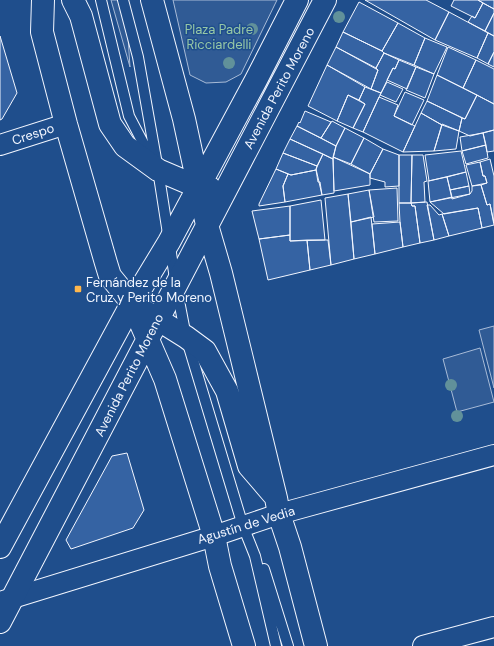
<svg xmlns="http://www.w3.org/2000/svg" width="494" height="646" font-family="'DM Sans',sans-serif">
<rect width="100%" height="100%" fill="#1f4e8c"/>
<path fill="#305b95" stroke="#a8bbd7" d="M 111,0 L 118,0 L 128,37 L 130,67 Z
M 173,0 L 277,0 L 241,74 L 226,82 L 206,83 L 190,75 Z
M 494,326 L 494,388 L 479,330 Z
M 480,348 L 494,402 L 457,412 L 443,359 Z"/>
<path fill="#3563a3" stroke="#f2f6ff" d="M 365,0 L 426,0 L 449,12 L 435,40 Z
M 454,0 L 478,0 L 483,3 L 475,18 L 451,6 Z
M 478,0 L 494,0 L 494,9 L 483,3 Z
M 359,2 L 398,23 L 382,51 L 343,32 Z
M 483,3 L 494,9 L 494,13 L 485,31 L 468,22 L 472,16 L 475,18 Z
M 449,12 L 488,33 L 477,58 L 435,40 Z
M 494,13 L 494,36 L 485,31 Z
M 398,23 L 425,38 L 414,65 L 384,53 L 382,51 Z
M 343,32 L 382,51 L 384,53 L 376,68 L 336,47 Z
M 488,33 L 494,36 L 494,52 L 488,64 L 477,58 Z
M 0,36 L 17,93 L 2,119 L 0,120 Z
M 425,38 L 447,47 L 434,74 L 414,65 Z
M 336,47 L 378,70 L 371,89 L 327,65 Z
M 448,47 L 476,60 L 463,88 L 437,75 Z
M 494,52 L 494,67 L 488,64 Z
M 384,53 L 399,60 L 395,69 L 393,68 L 381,93 L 371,89 L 378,70 L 376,68 Z
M 399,60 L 416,67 L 407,89 L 387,80 L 393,68 L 395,69 Z
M 476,60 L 494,69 L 494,104 L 463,88 Z
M 327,65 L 365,87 L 359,100 L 348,95 L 337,121 L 308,106 Z
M 416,67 L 434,74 L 425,98 L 406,90 Z
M 437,75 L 477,95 L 465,119 L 427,101 Z
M 387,82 L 403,89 L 396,102 L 380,95 Z
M 365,87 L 381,93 L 363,132 L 353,128 L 365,104 L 359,100 Z
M 405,92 L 424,100 L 412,125 L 394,116 Z
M 348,95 L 365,104 L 353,128 L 337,121 Z
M 477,95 L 494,104 L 494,130 L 470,136 L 459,131 L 462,118 L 465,119 Z
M 379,97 L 398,105 L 394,116 L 415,126 L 403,152 L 363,132 Z
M 427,101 L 462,118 L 459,131 L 442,125 L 421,113 Z
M 305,111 L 331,122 L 321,138 L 297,126 L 299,122 L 300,123 Z
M 421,113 L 442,125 L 434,151 L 403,152 Z
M 332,121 L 345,128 L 336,146 L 321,138 Z
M 442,124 L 459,131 L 456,149 L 434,151 Z
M 297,126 L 336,146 L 333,159 L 290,139 Z
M 345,128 L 364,138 L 351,164 L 333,157 L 336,146 Z
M 494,130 L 494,151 L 487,152 L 483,133 Z
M 483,133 L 486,145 L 462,151 L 460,137 Z
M 364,138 L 383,149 L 370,174 L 351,164 Z
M 290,139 L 323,154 L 317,166 L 283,153 Z
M 486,145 L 488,158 L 466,164 L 462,151 Z
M 383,149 L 399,155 L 399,186 L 385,187 L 385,182 L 370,178 L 370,174 Z
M 461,151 L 466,172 L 429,181 L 425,155 Z
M 283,153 L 317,166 L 316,170 L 291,175 L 276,169 Z
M 323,154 L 333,159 L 334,193 L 322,195 L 316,169 Z
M 399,155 L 412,155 L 411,203 L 399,203 Z
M 412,155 L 423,155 L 427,181 L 424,182 L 425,202 L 411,203 Z
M 333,157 L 370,174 L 370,185 L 334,191 Z
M 490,159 L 494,176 L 494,223 L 490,204 L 487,205 L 481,185 L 487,183 L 485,176 L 483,176 L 480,162 Z
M 480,162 L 483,176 L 485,176 L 487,183 L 472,186 L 466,165 Z
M 276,169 L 288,174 L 283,186 L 285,202 L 259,206 L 259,204 Z
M 316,170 L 318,182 L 320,182 L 322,195 L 285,202 L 283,186 L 288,174 L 291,175 Z
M 466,172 L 469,186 L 450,190 L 447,177 Z
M 447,177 L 452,197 L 430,202 L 428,181 Z
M 481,185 L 487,205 L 490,204 L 494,225 L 482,228 L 478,208 L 444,214 L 430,202 L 470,194 L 472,191 L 472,186 Z
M 469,186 L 470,194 L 452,199 L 450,190 Z
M 397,188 L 398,221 L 374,222 L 369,190 Z
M 369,190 L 374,217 L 351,222 L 348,194 Z
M 348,194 L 354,259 L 331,265 L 325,198 Z
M 321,200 L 325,240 L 290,241 L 290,206 Z
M 427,202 L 434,240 L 420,243 L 415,206 L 412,206 L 411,203 Z
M 399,203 L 411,203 L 412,206 L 415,206 L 420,243 L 403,247 L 400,222 Z
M 427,205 L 430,205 L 439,215 L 442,214 L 449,236 L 434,240 Z
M 290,206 L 290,235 L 259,239 L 252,211 Z
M 478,208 L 482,228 L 449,236 L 442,214 Z
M 371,217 L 375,254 L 354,259 L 351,222 Z
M 400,222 L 403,247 L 375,254 L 372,224 Z
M 290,235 L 290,241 L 307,240 L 310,270 L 268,280 L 259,239 Z
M 307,240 L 328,240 L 331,265 L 310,270 Z
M 127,453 L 144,510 L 133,528 L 71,549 L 66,540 L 112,456 Z"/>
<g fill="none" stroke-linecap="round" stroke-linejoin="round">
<g stroke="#f2f6ff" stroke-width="12">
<path id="lane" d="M 101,0 L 129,116 L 151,158
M 123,0 L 138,57 L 158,170 L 176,285 L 186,337 L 243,526 L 255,556 L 276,646
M 264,569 L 288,646"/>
</g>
<g stroke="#f2f6ff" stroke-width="22">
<path id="street" d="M 0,145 L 66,124
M 3,601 L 214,536 L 279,514 L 494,455
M 423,646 L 494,627"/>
</g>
<g stroke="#f2f6ff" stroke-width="24">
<path id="secondary" d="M 43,0 L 42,32 L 66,124 L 106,263 L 110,276 L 132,303 L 165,379 L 214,536 L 220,566 L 244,646
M 73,0 L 81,16 L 110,124 L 125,146 L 158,170 L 198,187 L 210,188
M 152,0 L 184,119 L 207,225 L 221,273 L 276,498 L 279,514 L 290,547 L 316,646
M 146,312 L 186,337 L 205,351 L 227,391 L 249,466 L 273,494
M 0,547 L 132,303 L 169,242 L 256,80 L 297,0
M 0,622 L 325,0"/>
</g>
<use href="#lane" stroke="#1f4e8c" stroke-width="10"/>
<use href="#street" stroke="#1f4e8c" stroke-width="20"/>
<use href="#secondary" stroke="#1f4e8c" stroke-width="22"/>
</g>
<g fill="#61919a">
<circle cx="339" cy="17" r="6"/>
<circle cx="252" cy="29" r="6"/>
<circle cx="229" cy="63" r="6"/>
<circle cx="451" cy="385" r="6"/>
<circle cx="457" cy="416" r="6"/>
</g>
<rect fill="#ffb74d" stroke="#1f4e8c" stroke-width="1.5" x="74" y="285" width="8" height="8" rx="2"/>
<g text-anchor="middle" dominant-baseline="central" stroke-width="3" stroke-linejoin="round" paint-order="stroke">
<g font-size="13" fill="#97c8a6" stroke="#1f4e8c">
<text x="219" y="29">Plaza Padre<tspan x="219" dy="15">Ricciardelli</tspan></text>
</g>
<g font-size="13" fill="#f2f6ff" stroke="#1f4e8c">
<text transform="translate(279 88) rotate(-62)">Avenida Perito Moreno</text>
<text transform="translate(33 134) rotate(-18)">Crespo</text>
<text transform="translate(129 375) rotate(-63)">Avenida Perito Moreno</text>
<text transform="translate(246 525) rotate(-17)">Agustín de Vedia</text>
</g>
<g font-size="13" fill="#f2f6ff" stroke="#1f4e8c" text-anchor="start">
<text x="86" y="282">Fernández de la<tspan x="86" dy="15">Cruz y Perito Moreno</tspan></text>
</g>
</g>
</svg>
